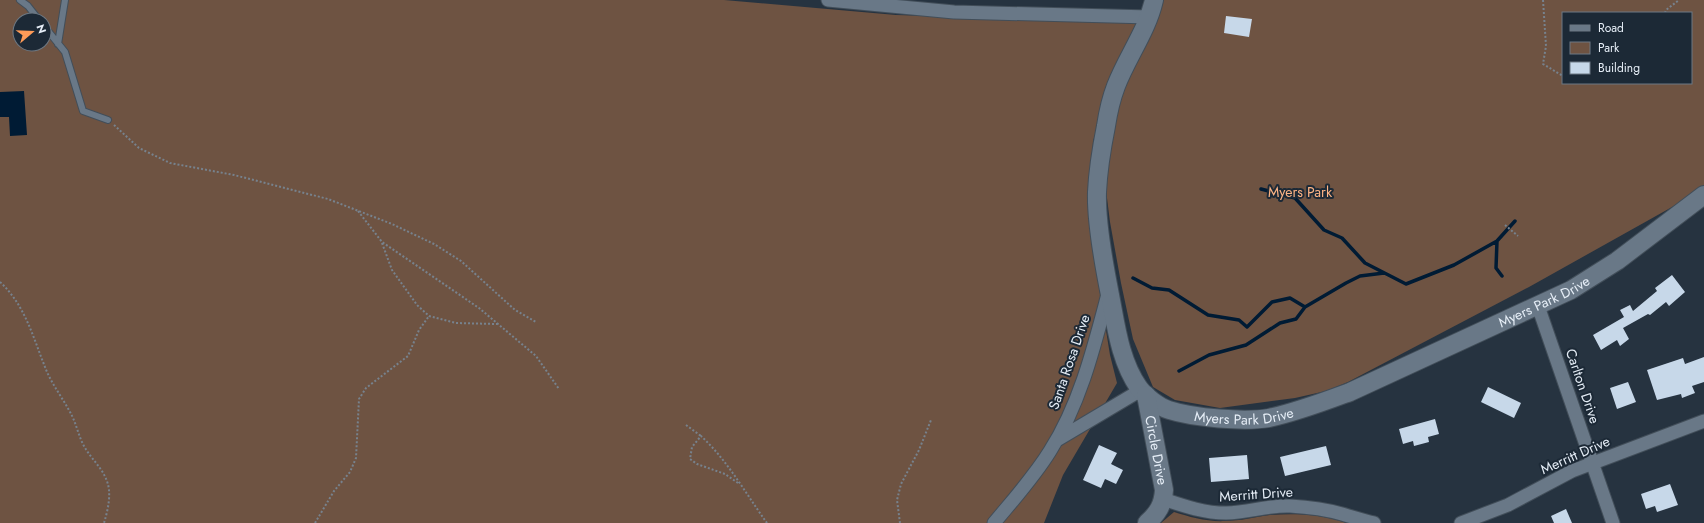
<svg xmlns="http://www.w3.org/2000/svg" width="1704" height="523" font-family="Jost,sans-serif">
<rect width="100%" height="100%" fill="#263340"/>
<path fill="#6e5342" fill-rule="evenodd" d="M 0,0 L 724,0 L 896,15 L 1139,22 L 1120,61 L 1093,141 L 1091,238 L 1110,355 L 1117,383 L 1063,475 L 1044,523 L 0,523 ZM 20,20 L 44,20 L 44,44 L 20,44 Z
M 1157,0 L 1704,0 L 1704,185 L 1681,202 L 1529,287 L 1348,382 L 1326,391 L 1295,398 L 1220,408 L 1175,400 L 1153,387 L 1133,339 L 1121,283 L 1110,222 L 1105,182 L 1111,140 L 1124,80 ZM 1563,13 L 1691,13 L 1691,83 L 1563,83 Z
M 1174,512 C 1190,517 1207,522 1225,521 C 1240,521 1255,517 1270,515 C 1295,513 1323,514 1346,523 L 1161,523 Z"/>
<path fill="#001b34" d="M 24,91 L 27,135 L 10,136 L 9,117 L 0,117 L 0,92 Z"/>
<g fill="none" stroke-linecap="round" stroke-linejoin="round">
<path stroke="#001b34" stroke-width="3.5" d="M 1261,189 L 1295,198 L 1324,230 L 1342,238 L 1365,263 L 1406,284 L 1454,265 L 1497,241 L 1515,221
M 1497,241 L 1496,268 L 1502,276
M 1133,278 L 1152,288 L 1169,290 L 1208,315 L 1239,320 L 1247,327 L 1272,302 L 1290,298 L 1305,307
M 1179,371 L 1209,355 L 1246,345 L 1280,323 L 1296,319 L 1305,307 L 1346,283 L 1360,276 L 1384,273"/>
</g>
<path fill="#c7d8e9" d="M 1226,16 L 1252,19 L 1249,37 L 1224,33 Z
M 1672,275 L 1685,292 L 1669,306 L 1666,302 L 1650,315 L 1648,314 L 1623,328 L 1629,339 L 1620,346 L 1617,340 L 1601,350 L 1593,335 L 1624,317 L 1620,310 L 1630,305 L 1633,311 L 1657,291 L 1655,288 Z
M 1704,357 L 1704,382 L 1692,386 L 1695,393 L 1682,398 L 1681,394 L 1657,400 L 1647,370 L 1683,358 L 1685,364 Z
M 1628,382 L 1636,402 L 1617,409 L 1610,388 Z
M 1488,387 L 1521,403 L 1514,418 L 1481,402 Z
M 1435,419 L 1439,434 L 1428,437 L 1429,442 L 1414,446 L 1413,441 L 1403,444 L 1399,429 Z
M 1099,445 L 1117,453 L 1111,464 L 1123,470 L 1116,484 L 1105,479 L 1101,488 L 1083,480 Z
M 1326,446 L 1331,465 L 1285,476 L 1280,457 Z
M 1247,455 L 1249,479 L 1211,482 L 1209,458 Z
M 1670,484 L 1678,505 L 1657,512 L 1655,506 L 1646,509 L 1641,494 Z
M 1566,509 L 1572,523 L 1554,523 L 1551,516 Z"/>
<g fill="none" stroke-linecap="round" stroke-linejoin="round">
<g stroke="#424e59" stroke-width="8">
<path id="lane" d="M 20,0 L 28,6 L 39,20
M 44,26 L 65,52 L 83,111 L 108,120
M 58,44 L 65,0"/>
</g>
<g stroke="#424e59" stroke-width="15">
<path id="street" d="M 828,0 L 954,12 L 1150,17
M 1538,306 L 1613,523
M 1057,440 L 1141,390
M 1163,499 C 1184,506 1204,513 1226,513 C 1248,513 1268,505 1290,506 C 1307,507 1325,509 1342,514 C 1353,517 1363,521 1374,523
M 994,523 C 1013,500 1034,477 1050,451 C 1080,404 1094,347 1108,294
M 1461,523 L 1508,505 L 1572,471 L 1704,421"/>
</g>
<g stroke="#424e59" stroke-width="20">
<g id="secondary">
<path id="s1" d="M 1154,0 C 1147,31 1127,57 1116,86 C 1111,99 1108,113 1106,126 C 1102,146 1098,171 1097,192 C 1096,222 1104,265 1110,295 C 1116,326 1120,361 1139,388 C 1145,396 1159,407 1169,410 C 1194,418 1244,422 1269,418 C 1297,412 1323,402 1350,392 L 1571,290 L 1617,261 L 1704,195"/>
<path id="s2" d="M 1146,395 L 1164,490 C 1163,505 1158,513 1147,523"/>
</g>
</g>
<path stroke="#77828d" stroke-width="2" stroke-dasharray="2 2" stroke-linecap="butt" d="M 1543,0 L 1546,46 L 1543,64 L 1563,76
M 1665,13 L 1666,10 L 1679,0
M 114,125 L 139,148 L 170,163 L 234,175 L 328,199 L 392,224 L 434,244 L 461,261 L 515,310 L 536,322
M 358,211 L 382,242 L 479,308 L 536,356 L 559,389
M 1505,225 L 1518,236
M 382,243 L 392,270 L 417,305 L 429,316 L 456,323 L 497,324
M 0,282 C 25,305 33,337 45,367 C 51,383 62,397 70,412 C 76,422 78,435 84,446 C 92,461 107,471 109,490 C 110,501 107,513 104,523
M 686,425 L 701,436
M 738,483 L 725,474 L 697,464 L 690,459 L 692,447 L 701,436 C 728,461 746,494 767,523
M 315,523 L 334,491 L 350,472 L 356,458 L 359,399 L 366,388 L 408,356 L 419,330 L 429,316
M 900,523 L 897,500 L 901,484 L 919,450 L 931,420"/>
<use href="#lane" stroke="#697887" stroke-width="6"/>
<use href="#street" stroke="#697887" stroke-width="13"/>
<use href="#secondary" stroke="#697887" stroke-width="18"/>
</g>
<g text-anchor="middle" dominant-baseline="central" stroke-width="4" stroke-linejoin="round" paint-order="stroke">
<g font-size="14" fill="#fdb485" stroke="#1c2936">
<text x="1300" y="192">Myers Park</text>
</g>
<g font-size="14" fill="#e6eef7" stroke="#1c2936">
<text stroke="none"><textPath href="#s1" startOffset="842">Myers Park Drive</textPath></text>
<text transform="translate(1069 362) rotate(-71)">Santa Rosa Drive</text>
<text transform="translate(1583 386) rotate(71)">Carlton Drive</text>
<text stroke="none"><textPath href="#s1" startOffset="518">Myers Park Drive</textPath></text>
<text stroke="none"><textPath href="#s2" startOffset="56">Circle Drive</textPath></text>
<text transform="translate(1575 455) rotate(-24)">Merritt Drive</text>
<text transform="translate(1256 494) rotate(-4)">Merritt Drive</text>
</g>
</g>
<rect x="1562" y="12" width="130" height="72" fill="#1c2936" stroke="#6d7883"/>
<rect x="1570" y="25" width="20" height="6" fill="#697887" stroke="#6d7883"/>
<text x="1598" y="32" font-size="12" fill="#e6eef7">Road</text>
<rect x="1570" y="42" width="20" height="12" fill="#6e5342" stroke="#6d7883"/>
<text x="1598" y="52" font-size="12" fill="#e6eef7">Park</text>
<rect x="1570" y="62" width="20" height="12" fill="#c7d8e9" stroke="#6d7883"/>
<text x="1598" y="72" font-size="12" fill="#e6eef7">Building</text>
<g transform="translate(32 32) rotate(71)"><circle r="19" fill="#1c2936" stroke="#6d7883"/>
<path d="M0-3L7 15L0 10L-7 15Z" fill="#fe9b58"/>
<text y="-6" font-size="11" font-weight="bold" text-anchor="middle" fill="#e6eef7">N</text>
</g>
</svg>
